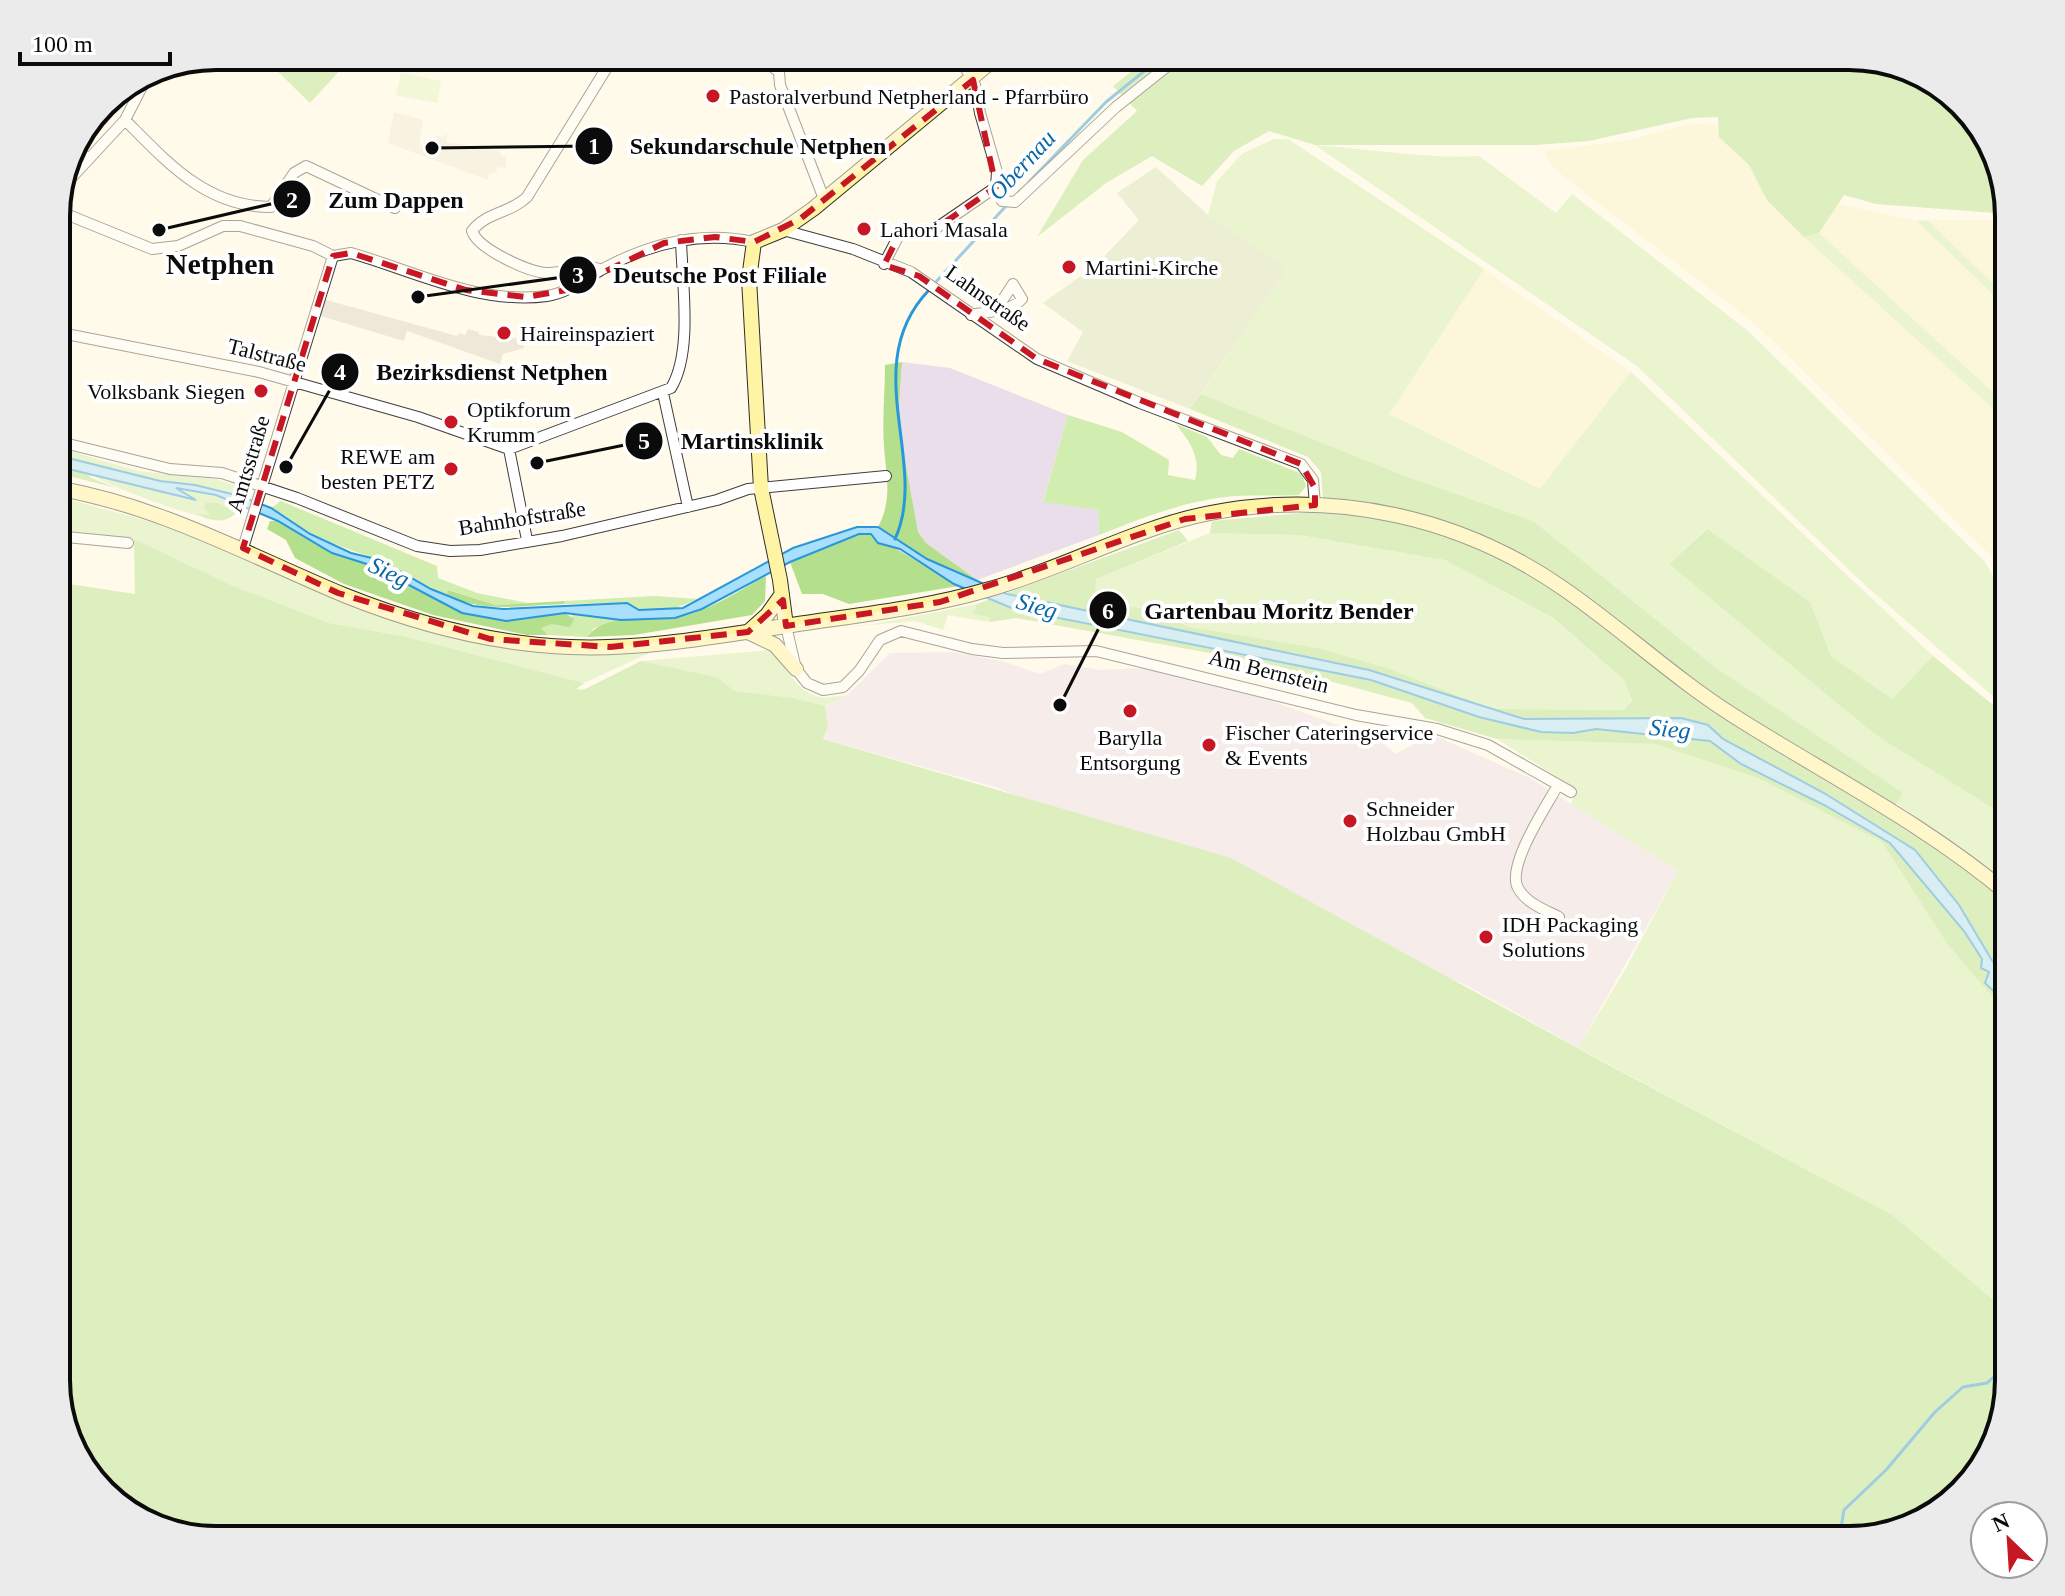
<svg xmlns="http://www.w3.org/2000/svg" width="2065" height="1596" font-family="Georgia,serif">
<rect width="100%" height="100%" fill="#fffae9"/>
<path fill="#eadeeb" d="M 902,362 L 950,368 L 1068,415 L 1043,501 L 1098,510 L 1099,535 L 977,580 L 926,543 L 918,532 L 898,421 Z
M 952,652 L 1002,661 L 1040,674 L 1064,664 L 1101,670 L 1146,668 L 1261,697 L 1379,740 L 1396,754 L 1431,734 L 1530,778 L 1678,871 L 1578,1048 L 1468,986 L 998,788 L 824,739 L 828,727 L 825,706 L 846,696 L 890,653 Z"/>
<path fill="#f8f2c7" d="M 1719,123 L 1719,137 L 1749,165 L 1767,200 L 2009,423 L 2009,586 L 1989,554 L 1754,323 L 1553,168 L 1545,151 L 1630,140 L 1685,125 Z
M 1838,204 L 1917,221 L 2009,310 L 2009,407 L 1819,233 Z
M 1927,220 L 2009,220 L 2009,299 Z
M 1484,269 L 1631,372 L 1540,490 L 1388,414 Z"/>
<path fill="#d1edaf" d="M 1274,139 L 1288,139 L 1484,269 L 1389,414 L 1540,489 L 1631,372 L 1933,656 L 1892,699 L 1831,656 L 1810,602 L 1706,529 L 1669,564 L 2009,816 L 2009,883 L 1896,803 L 1903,793 L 1715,667 L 1533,521 L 1405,476 L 1201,394 L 1284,274 L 1284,265 L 1208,215 L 1217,181 L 1242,154 Z
M 1315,145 C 1370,149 1424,159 1479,156 L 1556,213 L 1572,194 L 1748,331 L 1984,561 L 2009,602 L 2009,710 L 1865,585 L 1637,366 Z
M 1927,220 L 2009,299 L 2009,310 L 1917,221 Z
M 1819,233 L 2009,407 L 2009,423 L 1804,237 Z
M 1068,415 L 1122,432 L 1169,460 L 1168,475 L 1195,480 C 1201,457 1190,442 1176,424 L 1207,437 L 1221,455 L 1233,458 L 1239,449 L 1302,474 L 1306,486 L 1299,495 C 1278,496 1257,495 1236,496 C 1189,499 1142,518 1099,535 L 1098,510 L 1043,502 Z
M 56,447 L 138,471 L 216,479 L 241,487 L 242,496 L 195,485 L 160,481 L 56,455 Z
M 86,471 L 196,499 L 176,488 L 216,495 L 240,505 L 238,511 L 218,503 L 204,508 L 211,516 C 205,514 199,515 192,514 C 177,511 93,480 86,471 Z
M 56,496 L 170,527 L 341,601 L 413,627 L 535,652 L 649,653 L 584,683 L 407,637 L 329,623 L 233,586 L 134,539 L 56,530 Z
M 281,501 L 437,566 L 438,578 L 477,593 L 528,603 L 496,605 L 449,590 L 447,595 C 424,586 404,571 381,561 C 344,546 301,537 271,508 Z
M 1210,533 L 1299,535 L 1445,560 L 1552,618 L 1625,681 L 1632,701 L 1624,710 L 1492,709 L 1387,668 L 1318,648 L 1189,627 L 1153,610 L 1114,604 L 1095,595 L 1096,579 Z
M 654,596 L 698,599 L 670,610 L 639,610 L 627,603 L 564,604 L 565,601 Z
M 977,604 L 973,614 L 989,617 L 990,622 L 948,615 L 943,630 L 915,621 L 825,629 L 874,624 Z
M 571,614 L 577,615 L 621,620 L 594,628 L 587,637 L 548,635 L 541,628 L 573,616 Z
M 772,650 C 785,667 797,692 819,697 C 828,699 838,695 846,696 L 825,706 L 793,698 L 735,691 L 716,677 L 641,661 Z
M 1497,739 L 1655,744 L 1758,778 L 1882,842 L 1946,942 L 2009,924 L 2009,1313 L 1891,1214 L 1578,1048 L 1625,970 L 1678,871 L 1571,804 L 1576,789 Z"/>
<path fill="#b4df8d" d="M 262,56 L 353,56 L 310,103 Z
M 1151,56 L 1850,56 L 1947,89 L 1993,145 L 2009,214 L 1876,204 L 1844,195 L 1819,233 L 1804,237 L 1767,200 L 1749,165 L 1719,137 L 1718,117 L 1692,118 L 1589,141 L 1534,145 L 1315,145 L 1269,131 L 1234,151 L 1202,186 L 1152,156 L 1106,183 L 1037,237 L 1083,160 L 1137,111 L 1113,86 Z
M 902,362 L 898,421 L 918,532 L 926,543 L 977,580 L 929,560 L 878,527 C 893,499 886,476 884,447 C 882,420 885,392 885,365 Z
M 1201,394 L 1405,476 L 1533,521 L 1715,667 L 1903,793 L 1889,814 L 1994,888 L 2009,903 L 2009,1016 L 1946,942 L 1882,842 L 1758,778 L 1655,744 L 1497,739 L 1425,718 L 1412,703 L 1254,661 L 1016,618 L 990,622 L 989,617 L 973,614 L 977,604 L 1179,530 L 1188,541 L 1096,579 L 1095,595 L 1114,604 L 1153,610 L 1189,627 L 1318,648 L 1387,668 L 1492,709 L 1624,710 L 1632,701 L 1625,681 L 1553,618 L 1445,560 L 1299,535 L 1210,533 L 1212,521 L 1324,511 L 1321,472 L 1308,457 L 1190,409 Z
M 56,466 L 86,471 L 91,478 L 117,488 L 56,473 Z
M 205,503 L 218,503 L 238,511 C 224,526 212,520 194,514 L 210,515 L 204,508 Z
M 270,521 L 278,521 L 332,553 L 373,566 L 462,613 L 506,621 L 565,613 L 574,619 L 570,627 L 552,624 L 541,628 L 548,635 L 527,635 L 433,615 L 344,584 L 295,558 L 286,540 L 267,529 Z
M 1707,529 L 1810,602 L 1831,656 L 1892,699 L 1933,656 L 2009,718 L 2009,818 L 1876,735 L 1669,564 Z
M 859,534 L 871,534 L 959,586 L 849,604 L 823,594 L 802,594 L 790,562 Z
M 134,539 L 233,586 L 329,623 L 407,637 L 584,683 L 576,689 L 583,690 L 641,661 L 716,677 L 735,691 L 793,698 L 825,706 L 828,727 L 823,739 L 1231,858 L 1601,1061 L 1891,1214 L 2009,1313 L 2009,1381 L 1976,1478 L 1920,1524 L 1849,1540 L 215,1540 L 118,1507 L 73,1451 L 56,1390 L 56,582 L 135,594 Z
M 766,576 L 765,601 L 752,615 L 634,635 L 587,637 C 607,611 647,622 675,618 C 707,613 738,591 766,576 Z
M 448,590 L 496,605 L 565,601 L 564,604 C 523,605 486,614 447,595 Z"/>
<path fill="#d6e2b9" d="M 1156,167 L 1208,215 L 1284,265 L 1284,274 L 1190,409 L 1067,361 L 1083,332 L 1043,303 L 1095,266 L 1139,220 L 1117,193 Z"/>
<path fill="#e3f3c2" d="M 401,73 L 441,81 L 437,103 L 396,95 Z"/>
<path fill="#efe8d8" d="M 394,112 L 423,120 L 419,145 L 433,148 L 436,136 L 444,137 L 447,133 L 446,142 L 500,151 L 501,156 L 507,157 L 505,168 L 496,167 L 497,172 L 489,174 L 488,180 L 388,143 Z
M 319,298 L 457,336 L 459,333 L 465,335 L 468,329 L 479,332 L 479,335 L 521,339 L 524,348 L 503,354 L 500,364 L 407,331 L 404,341 L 314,314 Z"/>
<path fill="#a8dffc" stroke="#2898da" stroke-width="2" d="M 56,455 L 160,481 L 195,485 L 240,496 L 271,508 L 310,534 L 351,553 L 380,560 L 431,589 L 473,606 L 503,609 L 627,603 L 639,610 L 683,608 L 793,548 L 857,527 L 878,527 L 927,559 L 1007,594 L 1369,670 L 1524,719 L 1681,718 L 1708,725 L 1723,739 L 1824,793 L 1915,850 L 1959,905 L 2009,989 L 2009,1006 L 1985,983 L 1989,972 L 1981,968 L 1982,959 L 1964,931 L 1890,843 L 1824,805 L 1741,764 L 1710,741 L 1596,729 L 1573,733 L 1541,732 L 1479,717 L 1371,680 L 1014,609 L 954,584 L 900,549 L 878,543 L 871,534 L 859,534 L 790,562 L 702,609 L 675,618 L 621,620 L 565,613 L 506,621 L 462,613 L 373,566 L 332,553 L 278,521 L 216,495 L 176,488 L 196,500 L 56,466 Z"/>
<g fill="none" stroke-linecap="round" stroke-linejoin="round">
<path stroke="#2898da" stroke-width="3" d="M 1029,182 L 1106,102 L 1163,56
M 934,284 L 1007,205
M 895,539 C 930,463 857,365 929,290
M 1839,1540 L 1844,1510 L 1886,1470 L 1935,1412 L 1963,1387 L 1987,1383 L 2009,1364"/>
<g stroke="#3e3e3e" stroke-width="12">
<path id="street" d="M 759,56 L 779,72
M 784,56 L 779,72 L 780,85 L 824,199
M 959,56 L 975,85 L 980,113 L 997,172 L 996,187 L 1002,201 L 1015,202 L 1116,107 L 1180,56
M 125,120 C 167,162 206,207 271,207 L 294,173 L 306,166 L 395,208
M 73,144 L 88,159
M 61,189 L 125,120 L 150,71
M 56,210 L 152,249 L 178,246 L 223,226 L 240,226 L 313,246 L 333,256 L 351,253 C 414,271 479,305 547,296 C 567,293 584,280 601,270 C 648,244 700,230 754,242
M 783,230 L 853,249 L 911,272 L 1037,359 L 1140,403 L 1301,464 L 1313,480 L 1315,505
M 884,264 L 899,235 L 932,231 L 996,187
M 601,270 C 583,261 566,274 547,273 C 528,272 478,249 472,231 C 486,212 511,213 527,197 L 614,56
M 971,315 C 986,312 1012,311 1022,299 L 1013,284 L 996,310
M 56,332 L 259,372 L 418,417 L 509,449 L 671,388 C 693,352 682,282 681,240
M 663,393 L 688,507
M 56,441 L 170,469 L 222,473 L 297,498 L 417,546 L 450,551 L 480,550 L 562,536 L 717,500 L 748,489 L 886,476
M 509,449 L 527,540
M 56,536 L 128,543
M 243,548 L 333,256
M 786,626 L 796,669 L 807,683 L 823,690 L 843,687 L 859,671 L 880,640 L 901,631 L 972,649 L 1003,653 L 1096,651 L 1356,715 L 1437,729 L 1488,745 L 1571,792
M 1558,785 C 1546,807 1506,866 1518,888 C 1526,903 1545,910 1559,917"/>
</g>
<g stroke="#2d2d2d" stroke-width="16">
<path id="secondary" d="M 56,488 C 160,506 248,555 344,595 C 416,624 492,644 570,647 C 644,650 719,636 792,625 C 858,615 926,608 990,589 C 1065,568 1134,528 1210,513 C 1334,489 1461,517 1564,589 C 1622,629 1674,678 1734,716 C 1827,775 1924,823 2009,895
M 786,626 L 780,580 L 761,488 L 749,279 L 754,242 L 783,230 L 813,209 L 998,56
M 748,632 L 775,645 L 796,669
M 748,632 L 767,615 L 782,594"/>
</g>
<use href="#street" stroke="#fff" stroke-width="10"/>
<use href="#secondary" stroke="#fff3a4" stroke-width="14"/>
</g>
<path d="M0 0H2065V1596H0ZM 973,80 L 996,187 L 932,231 L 899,235 L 884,265 L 919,276 L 1037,359 L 1301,464 L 1315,488 L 1315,505 L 1185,519 L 940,602 L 786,626 L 783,600 L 748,632 L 610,647 L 490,639 L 338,593 L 243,548 L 333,256 L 351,253 L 466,290 L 526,297 L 567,290 L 664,243 L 715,237 L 754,242 L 800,219 Z" fill="#fffae9" fill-opacity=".55" fill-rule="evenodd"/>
<path fill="none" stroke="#c71724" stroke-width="6" stroke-dasharray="16 10" stroke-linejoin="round" d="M 973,80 L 996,187 L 932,231 L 899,235 L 884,265 L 919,276 L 1037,359 L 1301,464 L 1315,488 L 1315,505 L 1185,519 L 940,602 L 786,626 L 783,600 L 748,632 L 610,647 L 490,639 L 338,593 L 243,548 L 333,256 L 351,253 L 466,290 L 526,297 L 567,290 L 664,243 L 715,237 L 754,242 L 800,219 Z"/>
<g fill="#c71724" stroke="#fff" stroke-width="3">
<circle cx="713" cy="96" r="8"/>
<circle cx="864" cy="229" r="8"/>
<circle cx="1069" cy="267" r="8"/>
<circle cx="504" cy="333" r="8"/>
<circle cx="261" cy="391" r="8"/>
<circle cx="451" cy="422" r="8"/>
<circle cx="451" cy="469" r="8"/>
<circle cx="1130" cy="711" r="8"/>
<circle cx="1209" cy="745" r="8"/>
<circle cx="1350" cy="821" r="8"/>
<circle cx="1486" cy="937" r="8"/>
</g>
<g text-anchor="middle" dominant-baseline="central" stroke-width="8" stroke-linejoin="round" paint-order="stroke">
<g font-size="22" fill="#0b0b0b" stroke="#fff" text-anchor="start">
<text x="729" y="96">Pastoralverbund Netpherland - Pfarrbüro</text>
<text x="880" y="229">Lahori Masala</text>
<text x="1085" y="267">Martini-Kirche</text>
<text x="520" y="333">Haireinspaziert</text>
<text x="245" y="391" text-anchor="end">Volksbank Siegen</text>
<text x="467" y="409">Optikforum<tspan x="467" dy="25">Krumm</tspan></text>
<text x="435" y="456" text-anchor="end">REWE am<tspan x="435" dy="25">besten PETZ</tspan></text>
<text x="1225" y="732">Fischer Cateringservice<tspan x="1225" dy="25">&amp; Events</tspan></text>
<text x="1130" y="737" text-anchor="middle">Barylla<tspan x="1130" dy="25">Entsorgung</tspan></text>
<text x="1366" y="808">Schneider<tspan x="1366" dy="25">Holzbau GmbH</tspan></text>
<text x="1502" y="924">IDH Packaging<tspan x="1502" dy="25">Solutions</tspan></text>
</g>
<g font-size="22" fill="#0b0b0b" stroke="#fff">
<text transform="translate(988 298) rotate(35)">Lahnstraße</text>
<text transform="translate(267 355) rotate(14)">Talstraße</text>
<text transform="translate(248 464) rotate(-73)">Amtsstraße</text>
<text transform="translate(522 518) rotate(-9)">Bahnhofstraße</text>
<text transform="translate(1269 671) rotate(14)">Am Bernstein</text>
</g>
<g font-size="24" font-style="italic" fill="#0a67a8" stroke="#fff">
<text transform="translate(1022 165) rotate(-47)">Obernau</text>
<text transform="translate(389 572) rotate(25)">Sieg</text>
<text transform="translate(1037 606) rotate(16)">Sieg</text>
<text transform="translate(1670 729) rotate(6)">Sieg</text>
</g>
<g font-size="30" font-weight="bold" fill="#0b0b0b" stroke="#fff">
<text x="220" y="263">Netphen</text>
</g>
</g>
<path d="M0 0H2065V1596H0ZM216 70H1849A146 146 0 0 1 1995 216V1380A146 146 0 0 1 1849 1526H216A146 146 0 0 1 70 1380V216A146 146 0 0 1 216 70Z" fill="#ebebeb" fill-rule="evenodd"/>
<path fill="none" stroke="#0b0b0b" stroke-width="4" d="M216 70H1849A146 146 0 0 1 1995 216V1380A146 146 0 0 1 1849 1526H216A146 146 0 0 1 70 1380V216A146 146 0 0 1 216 70Z"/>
<path fill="none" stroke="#0b0b0b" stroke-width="3" d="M432 148L594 146M159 230L292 199M418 297L578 275M286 467L340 372M537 463L644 441M1060 705L1108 610"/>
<g fill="#0b0b0b" stroke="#fff" stroke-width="3">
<circle cx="432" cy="148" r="8"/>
<circle cx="159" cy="230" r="8"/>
<circle cx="418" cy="297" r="8"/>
<circle cx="286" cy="467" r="8"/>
<circle cx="537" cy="463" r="8"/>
<circle cx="1060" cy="705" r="8"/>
<circle cx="594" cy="146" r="20"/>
<circle cx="292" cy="199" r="20"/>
<circle cx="578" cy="275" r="20"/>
<circle cx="340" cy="372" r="20"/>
<circle cx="644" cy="441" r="20"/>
<circle cx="1108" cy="610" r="20"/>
</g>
<g font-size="24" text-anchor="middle" font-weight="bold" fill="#fff">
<text x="594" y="154">1</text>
<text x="292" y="208">2</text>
<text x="578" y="283">3</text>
<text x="340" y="380">4</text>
<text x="644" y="449">5</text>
<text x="1108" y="619">6</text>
</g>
<g font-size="24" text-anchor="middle" font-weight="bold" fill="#0b0b0b" stroke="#fff" stroke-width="8" stroke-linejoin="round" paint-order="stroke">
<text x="758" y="154">Sekundarschule Netphen</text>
<text x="396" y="208">Zum Dappen</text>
<text x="720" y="283">Deutsche Post Filiale</text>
<text x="492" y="380">Bezirksdienst Netphen</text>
<text x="752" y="449">Martinsklinik</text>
<text x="1279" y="619">Gartenbau Moritz Bender</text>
</g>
<g transform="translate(2009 1540) rotate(335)"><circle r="38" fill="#ffffff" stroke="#9d9d9d" stroke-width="2"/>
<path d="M0-6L14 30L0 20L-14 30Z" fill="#c71724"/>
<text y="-12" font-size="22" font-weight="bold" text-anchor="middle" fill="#0b0b0b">N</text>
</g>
<path d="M20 52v12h150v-12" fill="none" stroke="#0b0b0b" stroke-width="4"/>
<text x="32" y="52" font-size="24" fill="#0b0b0b" stroke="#ffffff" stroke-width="6" paint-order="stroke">100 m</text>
</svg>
